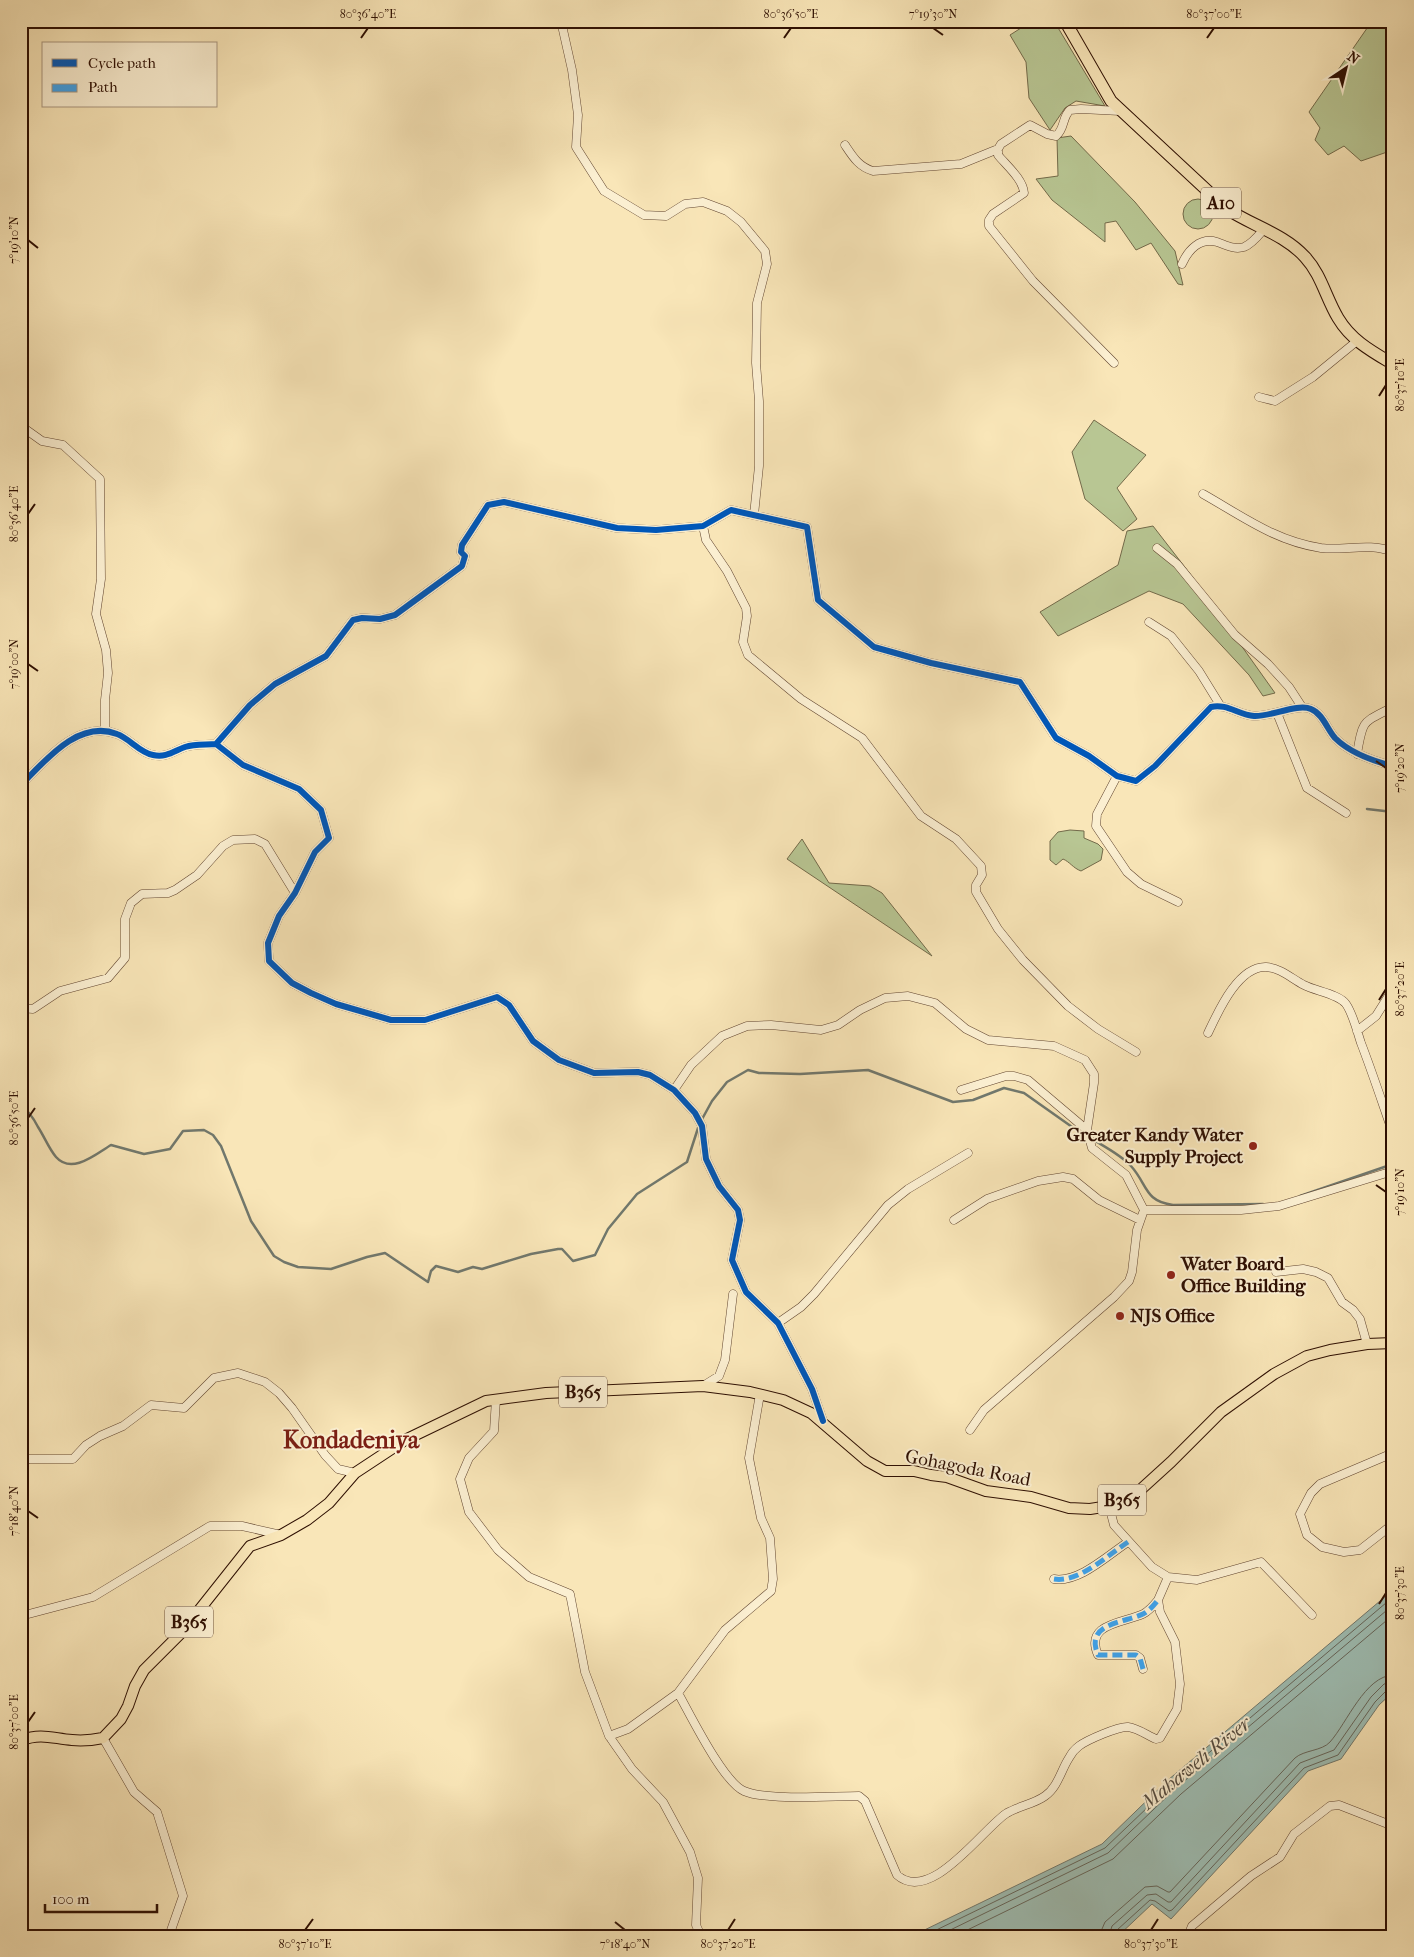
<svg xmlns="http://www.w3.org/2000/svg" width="1414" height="1957" font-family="'IM FELL French Canon',serif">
<rect width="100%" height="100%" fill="#f9e6b8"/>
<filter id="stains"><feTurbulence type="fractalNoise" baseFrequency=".004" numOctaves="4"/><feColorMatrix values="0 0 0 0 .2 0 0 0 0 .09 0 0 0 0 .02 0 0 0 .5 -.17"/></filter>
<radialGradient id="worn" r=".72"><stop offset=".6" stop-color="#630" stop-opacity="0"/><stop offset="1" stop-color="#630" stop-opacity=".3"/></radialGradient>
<path fill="#b8c693" stroke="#736a4a" d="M 1032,21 L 1054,21 L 1105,106 L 1076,101 L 1065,108 L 1050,130 L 1029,98 L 1026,62 L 1010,35 Z
M 1372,21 L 1393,21 L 1393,150 L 1361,161 L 1344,146 L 1328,155 L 1315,140 L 1320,128 L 1309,112 Z
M 1071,136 L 1135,202 L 1175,251 L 1183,285 L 1178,284 L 1151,243 L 1136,250 L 1116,221 L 1105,223 L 1105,242 L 1052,200 L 1036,179 L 1058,176 L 1057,138 Z
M1183 214a15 15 0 1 1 30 0a15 15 0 1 1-30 0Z
M 1094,420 L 1146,455 L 1117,488 L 1137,519 L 1123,531 L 1085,499 L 1072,452 Z
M 1153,526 L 1191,575 L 1275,693 L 1263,696 L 1249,675 L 1183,604 L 1149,591 L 1058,636 L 1040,612 L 1118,565 L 1127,531 Z
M 1070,830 L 1084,831 L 1084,838 L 1098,844 L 1103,849 L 1101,860 L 1081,871 C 1073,868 1070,862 1063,859 L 1056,865 L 1050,860 L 1050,841 L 1058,832 Z
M 802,839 L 829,883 L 870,886 L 882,893 L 932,956 L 787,859 Z"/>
<path fill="#9ebeb4" stroke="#71786d" d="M 1393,1590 L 1393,1692 L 1379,1705 L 1341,1759 L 1308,1771 L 1171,1919 L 1152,1904 L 1118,1936 L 912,1936 L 1102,1844 L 1168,1780 Z"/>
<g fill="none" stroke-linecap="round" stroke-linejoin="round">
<path stroke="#66665b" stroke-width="1" d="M 924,1936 L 1105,1848 L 1172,1784 L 1393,1597
M 938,1936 L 1108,1853 L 1176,1788 L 1393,1605
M 955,1936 L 1113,1859 L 1181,1794 L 1393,1615
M 1101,1936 L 1102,1929 L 1105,1922 L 1145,1887 L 1157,1886 L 1168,1892 L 1170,1892 L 1295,1758 C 1304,1750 1322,1751 1330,1742 C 1347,1723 1365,1676 1393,1675
M 1109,1936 L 1112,1926 L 1147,1895 L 1156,1894 L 1168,1902 L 1171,1902 L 1300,1763 L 1334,1750 L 1371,1697 L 1384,1684 L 1393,1682
M 1115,1936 L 1117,1930 L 1150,1900 L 1155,1901 L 1169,1911 L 1172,1910 L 1304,1768 L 1338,1755 L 1375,1702 L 1388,1689 L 1393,1688"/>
<path stroke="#71786d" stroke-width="2.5" d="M 1367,809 L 1393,812
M 21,1106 C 29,1111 34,1119 38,1127 C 44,1136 49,1149 56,1157 C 72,1175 96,1154 111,1145 L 144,1154 L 170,1149 L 183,1131 L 204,1130 L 213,1135 L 221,1146 L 251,1221 L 274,1256 L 284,1262 L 298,1267 L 331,1269 L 367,1257 L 385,1253 L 428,1282 L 431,1271 L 436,1266 L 458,1272 L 473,1267 L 482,1269 L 531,1254 L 558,1249 L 562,1249 L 573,1261 L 595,1255 L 608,1229 L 637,1194 L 687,1162 L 699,1125
M 701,1121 L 712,1101 L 727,1082 L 748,1070 L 759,1073 L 800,1074 L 868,1070 L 953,1102 L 973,1100 L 1004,1088 L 1024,1093 L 1082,1134
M 1092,1139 C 1105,1147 1121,1155 1131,1166 C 1148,1185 1144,1201 1173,1205 L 1263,1204
M 1300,1196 L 1393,1164"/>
<g stroke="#614530" stroke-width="9">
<path id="minor" d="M 561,21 L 572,70 L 578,115 L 576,147 L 604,191 L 644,215 L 666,216 L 685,204 L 703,202 L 727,211 L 741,222 L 765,251 L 767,264 L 757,303 L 756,363 L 759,401 L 759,466 L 754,515
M 1069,28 L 1080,21
M 845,145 C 853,157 859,167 873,171 L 961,164 L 998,149
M 1182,264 C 1188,250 1200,237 1217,242 C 1226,245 1234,250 1244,247 C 1252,244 1259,235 1264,229
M 1114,363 L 1033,281 L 989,226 L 989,220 L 993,214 L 1024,193 C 1023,179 1006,165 998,155 L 998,149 L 1001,144 L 1030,125 L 1047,134 L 1056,136 C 1065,129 1062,117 1070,110 L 1081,109 L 1120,111
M 1259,397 L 1275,401 L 1313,377 L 1357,341
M 21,426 L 42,441 L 63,445 L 100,479 L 101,579 L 96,614 L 106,650 L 108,673 L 105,700 L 105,730
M 1203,494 C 1242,516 1275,541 1321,548 C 1345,551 1369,542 1393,552
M 703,526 L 706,540 L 727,571 L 746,608 L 747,616 L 743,642 L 748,655 L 801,699 L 862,738 L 921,816 L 956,839 L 981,866 L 982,875 L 976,885 L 976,892 L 998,929 L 1023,960 L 1068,1006 L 1098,1029 L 1136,1052
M 1157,548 L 1177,564 L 1235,635 L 1268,664 L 1289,687 L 1302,707
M 1149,622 L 1171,636 L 1199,671 L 1220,705
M 1277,713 L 1307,788 L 1346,813
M 216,744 L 243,765 L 299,789 L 321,810 L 329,838 L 315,852 L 295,893 L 279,916 L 268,943 L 269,961 L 292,983 L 311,993 L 336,1004 L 391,1020 L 425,1020 L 497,997 L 509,1005 L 533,1041 L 559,1060 L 594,1073 L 638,1072 L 650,1075 L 674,1090 L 695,1113 L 702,1126 L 706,1159 L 719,1186 L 738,1210 L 740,1220 L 732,1260 L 746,1292 L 778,1323 L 812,1389 L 823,1421
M 1357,754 C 1363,718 1363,723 1393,707
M 1117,776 L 1097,814 L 1096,826 L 1127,872 L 1141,884 L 1178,902
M 21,785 C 45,761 78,719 117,734 C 129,738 140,753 153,755 C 166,758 174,751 185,747 C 195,744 206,745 216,744 L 250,705 L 275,684 L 326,656 L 353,620 L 362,618 L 380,619 L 395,615 L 462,566 L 465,556 L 461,552 L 462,545 L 488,505 L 504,502 L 617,528 L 656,530 L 703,526 L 731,510 L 807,527 L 818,600 L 874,647 L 931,663 L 1020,682 L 1056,738 L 1089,756 L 1117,776 L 1136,781 L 1155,766 L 1211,707 C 1226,703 1239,715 1254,716 C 1270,717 1298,703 1311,709 C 1323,714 1327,729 1335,738 C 1350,753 1373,761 1393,766
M 21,1008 L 33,1009 L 60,991 L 108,978 L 125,958 L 125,919 L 131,903 L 142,894 L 168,893 L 175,890 L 197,875 L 223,846 L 233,840 L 255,839 L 265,844 L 295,893
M 1357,1031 L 1376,1016 L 1393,989
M 1208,1033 C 1218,1012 1238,966 1266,967 C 1281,968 1292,979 1304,985 C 1315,991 1339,994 1346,1004 C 1353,1014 1357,1031 1361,1043 C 1371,1069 1380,1096 1389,1122 L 1393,1127
M 674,1090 L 691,1065 L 722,1036 L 747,1026 L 771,1025 L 821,1030 L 838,1025 L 860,1010 L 885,998 L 908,996 L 935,1003 L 966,1029 L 988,1040 L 1054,1046 L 1085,1060 L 1094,1074 L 1094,1083 L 1087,1130 L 1092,1148 L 1126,1175 L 1144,1210 L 1137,1230 L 1132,1272 L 1129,1281 L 1114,1297 L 984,1410 L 970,1430
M 961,1090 L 1006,1076 L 1014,1076 L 1028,1080 L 1087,1130
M 1144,1210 L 1241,1210 L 1279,1206 L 1393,1171
M 954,1220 L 987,1199 L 1038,1181 L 1063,1177 L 1073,1179 L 1099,1200 L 1140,1220
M 1276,1272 L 1303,1269 L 1316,1272 L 1328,1278 L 1342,1302 L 1353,1310 L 1360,1319 L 1367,1344
M 778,1323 L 801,1307 L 814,1294 L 888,1205 L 908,1189 L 968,1153
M 703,1386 L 719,1376 L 725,1360 L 733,1294
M 496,1399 L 494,1431 L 469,1458 L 460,1479 L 469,1512 L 498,1550 L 529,1577 L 570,1594 L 585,1672 L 609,1736 L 632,1769 L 663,1802 L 690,1852 L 698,1878 L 696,1925 L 701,1936
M 1393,1453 L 1320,1484 L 1311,1493 L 1300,1514 L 1307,1535 L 1322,1547 L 1344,1552 L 1360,1550 L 1393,1524
M 21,1462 L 29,1459 L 73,1459 L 86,1445 L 100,1436 L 123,1426 L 151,1405 L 184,1408 L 214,1378 L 238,1373 L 265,1382 L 279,1393 L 292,1408 L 325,1455 L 338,1469 L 355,1473
M 1109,1506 L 1114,1525 L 1152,1567 L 1168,1577 L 1197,1580 L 1261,1562 L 1312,1615
M 1054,1579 C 1079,1583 1108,1555 1128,1542
M 21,1616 L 93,1597 L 210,1526 L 242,1526 L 281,1535
M 1143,1669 L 1140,1658 L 1136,1655 L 1098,1655 C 1084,1623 1124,1623 1143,1614 C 1149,1611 1154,1605 1158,1600
M 678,1693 C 690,1714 723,1782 744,1791 C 767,1801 831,1796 859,1796 L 865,1801 L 897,1875 C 931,1905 983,1828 1007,1813 C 1019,1806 1034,1804 1045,1796 C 1058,1787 1061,1770 1069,1758 C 1071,1754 1075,1749 1079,1746 C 1087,1740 1119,1726 1128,1727 C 1137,1728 1147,1735 1156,1739 L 1160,1738 L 1177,1709 L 1180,1684 L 1175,1642 L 1160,1612 L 1158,1600 L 1168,1577
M 609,1736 L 628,1729 L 678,1693 L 725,1630 L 771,1591 L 773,1579 L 770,1538 L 761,1518 L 749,1458 L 760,1394
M 103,1738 L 134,1792 L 157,1812 L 183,1896 L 169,1936
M 1188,1936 L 1192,1926 L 1251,1876 L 1280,1857 L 1294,1834 L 1330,1806 L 1339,1805 L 1393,1826"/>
</g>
<g stroke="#2e0f02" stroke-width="12">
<path id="major" d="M 21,1740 C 42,1733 51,1738 72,1740 C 82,1741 93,1740 103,1738 L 121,1719 L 128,1706 L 135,1686 L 144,1670 L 181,1633 L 250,1546 L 281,1535 L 307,1520 L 329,1503 L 355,1473 L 405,1440 L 486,1401 L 546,1393 L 703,1386 L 750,1392 L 783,1400 L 811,1413 L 867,1461 L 885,1471 L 914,1471 L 931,1475 L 947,1477 L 986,1491 L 1031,1497 L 1069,1508 L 1090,1509 L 1109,1506 L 1138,1492 L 1171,1462 L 1221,1412 L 1274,1374 L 1307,1356 L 1330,1350 L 1367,1344 L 1393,1343"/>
</g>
<g stroke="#2e0f02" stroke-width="13">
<path id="highway" d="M 1065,21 L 1111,101 L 1227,209 C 1253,226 1284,234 1305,257 C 1321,274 1326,298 1338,318 C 1351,340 1371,351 1393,364"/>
</g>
<use href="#minor" stroke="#fbefd1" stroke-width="8"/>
<use href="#major" stroke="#f9e6b8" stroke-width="10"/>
<use href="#highway" stroke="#f9e6b8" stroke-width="11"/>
<path stroke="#3ea1e9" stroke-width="5" stroke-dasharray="10 5" stroke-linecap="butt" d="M 1054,1579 C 1079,1583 1108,1555 1128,1542
M 1143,1669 L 1140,1658 L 1136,1655 L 1098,1655 C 1084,1623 1124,1623 1143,1614 C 1149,1611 1154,1605 1158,1600"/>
<g stroke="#fbefd1" stroke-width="9">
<path id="cycleway" d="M 216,744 L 243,765 L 299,789 L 321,810 L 329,838 L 315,852 L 295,893 L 279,916 L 268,943 L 269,961 L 292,983 L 311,993 L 336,1004 L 391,1020 L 425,1020 L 497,997 L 509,1005 L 533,1041 L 559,1060 L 594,1073 L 638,1072 L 650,1075 L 674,1090 L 695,1113 L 702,1126 L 706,1159 L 719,1186 L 738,1210 L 740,1220 L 732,1260 L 746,1292 L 778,1323 L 812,1389 L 823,1421
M 21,785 C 45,761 78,719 117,734 C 129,738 140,753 153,755 C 166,758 174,751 185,747 C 195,744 206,745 216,744 L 250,705 L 275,684 L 326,656 L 353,620 L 362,618 L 380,619 L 395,615 L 462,566 L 465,556 L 461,552 L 462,545 L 488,505 L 504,502 L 617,528 L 656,530 L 703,526 L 731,510 L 807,527 L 818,600 L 874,647 L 931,663 L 1020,682 L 1056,738 L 1089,756 L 1117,776 L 1136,781 L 1155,766 L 1211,707 C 1226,703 1239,715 1254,716 C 1270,717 1298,703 1311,709 C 1323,714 1327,729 1335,738 C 1350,753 1373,761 1393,766"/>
</g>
<use href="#cycleway" stroke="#0057b8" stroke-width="6"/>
</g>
<path fill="none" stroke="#2e0f02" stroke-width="2" d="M 933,28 L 943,35M 361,38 L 368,28M 784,38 L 791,28M 1207,38 L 1214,28M 28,240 L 38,248M 1379,396 L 1386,385M 28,514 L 35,504M 28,664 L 38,671M 1376,761 L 1386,768M 1379,1000 L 1386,989M 28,1118 L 35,1108M 1376,1185 L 1386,1192M 28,1511 L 38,1518M 1379,1604 L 1386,1593M 28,1722 L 35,1712M 615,1922 L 625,1930M 305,1930 L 313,1919M 728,1930 L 735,1919M 1151,1930 L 1158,1919"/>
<g fill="#8f2418" stroke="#fbefd1" stroke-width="2">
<circle cx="1253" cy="1146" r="5"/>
<circle cx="1171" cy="1275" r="5"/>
<circle cx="1120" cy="1316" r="5"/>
</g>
<g text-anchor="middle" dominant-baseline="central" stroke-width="4" stroke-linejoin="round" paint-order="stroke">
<g fill="#fbefd1" stroke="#6c5240" stroke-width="1">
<rect x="1201" y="187.5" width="40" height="31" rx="4"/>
<rect x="559" y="1376.5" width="48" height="31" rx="4"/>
<rect x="1098" y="1484.5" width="48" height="31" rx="4"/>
<rect x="165" y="1606.5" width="48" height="31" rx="4"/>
</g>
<g font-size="18" font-weight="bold" fill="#2e0f02">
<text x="1221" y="203">A10</text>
<text x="583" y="1392">B365</text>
<text x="1122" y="1500">B365</text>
<text x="189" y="1622">B365</text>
</g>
<g font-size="19" font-weight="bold" fill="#2e0f02" stroke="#fbefd1" text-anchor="start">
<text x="1243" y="1135" text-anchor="end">Greater Kandy Water<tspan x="1243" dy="22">Supply Project</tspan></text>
<text x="1181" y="1264">Water Board<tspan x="1181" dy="22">Office Building</tspan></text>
<text x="1130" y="1316">NJS Office</text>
</g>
<g font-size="19" fill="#2e0f02" stroke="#fbefd1">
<text transform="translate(968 1468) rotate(11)">Gohagoda Road</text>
</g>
<g font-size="20" font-style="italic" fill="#554c40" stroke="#fbefd1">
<text transform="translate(1196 1763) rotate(-39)">Mahaweli River</text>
</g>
<g font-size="24" font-weight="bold" fill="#7a1f14" stroke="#fbefd1">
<text x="351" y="1440">Kondadeniya</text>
</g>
</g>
<rect width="1414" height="1957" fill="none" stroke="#f9e6b8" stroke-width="55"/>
<rect x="42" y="42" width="175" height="65" fill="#fbefd1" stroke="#a9957e"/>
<rect x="52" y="59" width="25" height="8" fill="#0057b8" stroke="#a9957e"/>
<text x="88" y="68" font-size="15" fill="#2e0f02">Cycle path</text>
<rect x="52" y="84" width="25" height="8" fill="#3ea1e9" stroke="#a9957e"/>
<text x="88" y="92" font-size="15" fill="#2e0f02">Path</text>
<g transform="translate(1346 68) rotate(35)" stroke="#fbefd1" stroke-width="4" paint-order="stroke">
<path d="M0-4L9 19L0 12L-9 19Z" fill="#2e0f02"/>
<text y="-8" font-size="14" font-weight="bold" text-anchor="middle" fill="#2e0f02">N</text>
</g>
<path d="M45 1904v8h112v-8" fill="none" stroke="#2e0f02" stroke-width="2.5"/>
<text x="52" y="1904" font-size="15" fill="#2e0f02" stroke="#fbefd1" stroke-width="4" paint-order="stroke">100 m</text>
<rect x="28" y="28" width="1358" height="1902" fill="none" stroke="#2e0f02" stroke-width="2"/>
<g font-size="12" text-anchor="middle" fill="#2e0f02">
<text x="368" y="18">80°36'40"E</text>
<text x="791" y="18">80°36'50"E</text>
<text x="933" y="18">7°19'30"N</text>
<text x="1214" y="18">80°37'00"E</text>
<text transform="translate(14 240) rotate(-90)" y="4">7°19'10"N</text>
<text transform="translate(1400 385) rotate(-90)" y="4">80°37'10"E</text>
<text transform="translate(14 514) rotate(-90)" y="4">80°36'40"E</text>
<text transform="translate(14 664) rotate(-90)" y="4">7°19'00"N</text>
<text transform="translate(1400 768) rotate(-90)" y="4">7°19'20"N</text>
<text transform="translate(1400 989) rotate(-90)" y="4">80°37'20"E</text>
<text transform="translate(14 1118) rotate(-90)" y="4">80°36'50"E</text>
<text transform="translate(1400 1192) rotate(-90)" y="4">7°19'10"N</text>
<text transform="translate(14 1511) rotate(-90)" y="4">7°18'40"N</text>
<text transform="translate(1400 1593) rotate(-90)" y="4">80°37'30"E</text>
<text transform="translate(14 1722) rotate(-90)" y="4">80°37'00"E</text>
<text x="305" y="1948">80°37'10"E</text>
<text x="625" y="1948">7°18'40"N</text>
<text x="728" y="1948">80°37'20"E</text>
<text x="1151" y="1948">80°37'30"E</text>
</g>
<rect width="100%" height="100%" filter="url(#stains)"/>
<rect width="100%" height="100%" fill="url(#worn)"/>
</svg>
